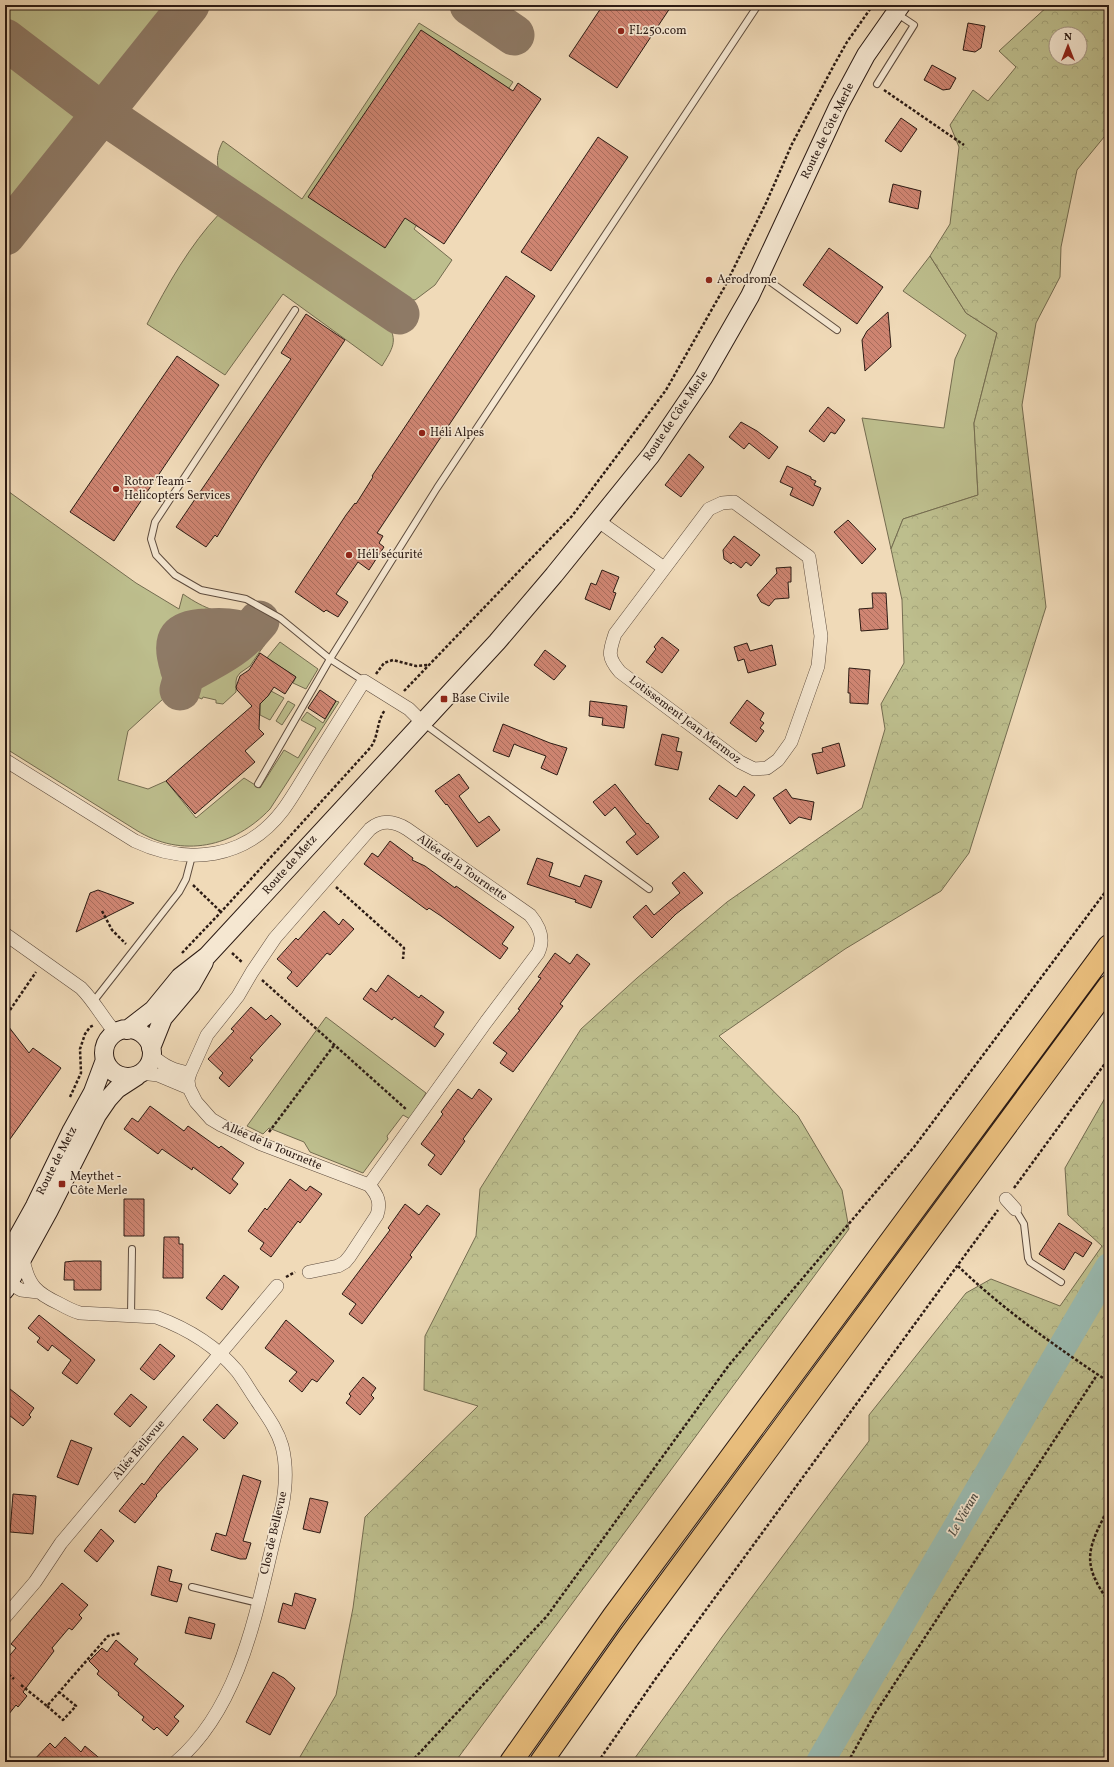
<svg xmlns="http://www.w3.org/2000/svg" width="1114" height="1767" font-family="Vollkorn,serif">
<defs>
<pattern id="forest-crowns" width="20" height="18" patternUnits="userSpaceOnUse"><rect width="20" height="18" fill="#bdbe8d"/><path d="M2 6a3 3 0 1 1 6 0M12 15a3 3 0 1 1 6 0" fill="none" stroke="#a3a379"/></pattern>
<pattern id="building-back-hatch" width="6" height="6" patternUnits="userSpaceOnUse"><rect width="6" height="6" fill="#cf8572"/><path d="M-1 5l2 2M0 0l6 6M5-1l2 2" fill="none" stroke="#a86c5c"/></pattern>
</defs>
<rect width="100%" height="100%" fill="#f0dab8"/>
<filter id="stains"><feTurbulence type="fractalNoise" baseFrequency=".005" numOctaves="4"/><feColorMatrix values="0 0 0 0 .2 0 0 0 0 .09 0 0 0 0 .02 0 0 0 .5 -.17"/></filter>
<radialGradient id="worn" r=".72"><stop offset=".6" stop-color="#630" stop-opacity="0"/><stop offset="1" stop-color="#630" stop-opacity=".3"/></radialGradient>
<path fill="#bdbe8d" stroke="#746c50" d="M 5,5 L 165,5 L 5,210 Z
M 419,23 L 513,82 L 414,229 L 452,260 L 435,285 L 415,300 L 392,297 L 224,185 C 217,168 214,158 223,141 L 302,199 Z
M 220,213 L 387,323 C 399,341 392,349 382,366 L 283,294 L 225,375 L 147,324 C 168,284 189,246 220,213 Z
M 930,256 L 966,313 L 997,333 L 974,423 L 978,495 L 903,519 L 891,549 L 862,418 L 944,428 L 955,359 L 966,335 L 903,291 Z
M 5,489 L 136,583 L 179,609 L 183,594 C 206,610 220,613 246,618 C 226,632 194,609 176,631 C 171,636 169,641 169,648 C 168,655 171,662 173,669 C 175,675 174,682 175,688 L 128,731 L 118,780 L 148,789 L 166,781 L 196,818 L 244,778 L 260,788 L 284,750 L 298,758 L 316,728 L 301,720 L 307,712 L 323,723 L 336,701 L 339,702 L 270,809 C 234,847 182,859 136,830 L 5,748 Z
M 224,634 L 230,637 L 230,639 L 228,643 L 217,648 L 211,639 L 191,646 L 195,658 L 193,661 L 187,654 L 188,644 L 196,637 Z
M 262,635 L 271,635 L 250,666 L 240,673 L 237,677 L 236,681 L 236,692 L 223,704 L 216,703 L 216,700 L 203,697 L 202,699 L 187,693 L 185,690 L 186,686 Z
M 280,642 L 318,669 L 306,689 L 293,683 L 296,677 L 267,658 Z
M 271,691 L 284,698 L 270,720 L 260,715 L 260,703 L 268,696 Z
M 288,701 L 295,705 L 282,725 L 276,721 Z
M 326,1017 L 426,1093 L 410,1119 L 403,1115 L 387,1136 L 388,1139 L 363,1173 L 310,1152 L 304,1142 L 269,1128 L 263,1134 L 247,1126 Z"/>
<path fill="url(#forest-crowns)" stroke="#746c50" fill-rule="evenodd" d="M 1049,5 L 1109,5 L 1109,131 L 1077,170 L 1061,247 L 1060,277 L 1036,323 L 1022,405 L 1046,607 L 969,853 L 941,891 L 845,949 L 719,1036 L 798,1116 L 842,1190 L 849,1229 L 455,1762 L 297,1762 L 336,1695 L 353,1608 L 365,1517 L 478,1406 L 424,1390 L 425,1336 L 476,1236 L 480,1189 L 581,1029 L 637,978 L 727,902 L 862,808 L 885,729 L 881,704 L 904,663 L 902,600 L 891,549 L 903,519 L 978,495 L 974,423 L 997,333 L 966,313 L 930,256 L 950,224 L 959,147 L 950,125 L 973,90 L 988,101 L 1016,67 L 999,51 ZM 1056,34 L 1080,34 L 1080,58 L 1056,58 Z
M 1109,1091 L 1109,1762 L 632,1762 L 722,1637 L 869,1441 L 869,1415 L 966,1293 L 991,1279 L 1060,1306 L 1102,1246 L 1068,1215 L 1065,1168 Z"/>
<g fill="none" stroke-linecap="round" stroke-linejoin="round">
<path stroke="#9abab0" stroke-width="28" d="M 820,1762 L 1109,1267"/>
<path stroke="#8e7a66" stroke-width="41" d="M 470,5 L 514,35
M 5,39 L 102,113 L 399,314
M 5,235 L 189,5
M 183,675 C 212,659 238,648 259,621
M 180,690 C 181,685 184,679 183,675 C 182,672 180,669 180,666 C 171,638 179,630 206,629 C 221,628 235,628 248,634"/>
</g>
<path fill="url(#building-back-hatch)" stroke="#2c1b14" d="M 603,5 L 672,5 L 617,88 L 569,56 Z
M 968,23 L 985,26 L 981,48 L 975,52 L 963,50 Z
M 421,30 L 513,91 L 518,83 L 541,99 L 444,244 L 405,218 L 385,248 L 308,197 Z
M 932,65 L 956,78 L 950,89 L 943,90 L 924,80 Z
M 901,118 L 917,129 L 901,152 L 885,141 Z
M 598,137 L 628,157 L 551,271 L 521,252 Z
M 893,184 L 921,191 L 918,209 L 889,202 Z
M 829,248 L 883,287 L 857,324 L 803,285 Z
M 506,276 L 535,296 L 377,533 L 383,536 L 379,543 L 384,547 L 369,570 L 358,562 L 336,594 L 348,602 L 338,617 L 326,610 L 324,612 L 295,592 L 346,515 L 355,503 L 356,504 L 373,477 L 372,476 Z
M 888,312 L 891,347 L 865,371 L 862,340 L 867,331 Z
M 306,314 L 345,340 L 263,463 L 217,537 L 215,535 L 206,547 L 176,527 L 291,359 L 281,353 Z
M 177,356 L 219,385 L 114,541 L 70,512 Z
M 828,407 L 845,420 L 835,434 L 831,432 L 824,442 L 809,431 Z
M 741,422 L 757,431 L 778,447 L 769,459 L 749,443 L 744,449 L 729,437 Z
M 689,454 L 704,467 L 681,497 L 665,485 Z
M 787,466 L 811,477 L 811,479 L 816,481 L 814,485 L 821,488 L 813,506 L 790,495 L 793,488 L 780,482 Z
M 848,520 L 876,549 L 862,564 L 834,532 Z
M 734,536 L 760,555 L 751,566 L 746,562 L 741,568 L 733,562 L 731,564 L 724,559 L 723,550 Z
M 791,567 L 791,582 L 788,582 L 789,598 L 775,599 L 769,606 L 761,602 L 757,595 L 777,573 L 776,568 Z
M 602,570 L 619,577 L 613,592 L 616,593 L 610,610 L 585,599 L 591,583 L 596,585 Z
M 872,593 L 886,593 L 888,629 L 861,631 L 859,609 L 873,608 Z
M 662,637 L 679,650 L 662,673 L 646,662 L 656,649 L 654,647 Z
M 747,643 L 750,651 L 772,645 L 776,665 L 748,673 L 744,659 L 738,661 L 734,647 Z
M 545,650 L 566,666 L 554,680 L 534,665 Z
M 260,653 L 296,677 L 285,694 L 274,687 L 268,696 L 260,704 L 259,729 L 264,734 L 245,751 L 255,762 L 195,814 L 166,781 L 252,706 L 237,690 L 236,687 L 240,676 L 249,670 Z
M 849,668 L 870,670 L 868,704 L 850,703 L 850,693 L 848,693 Z
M 320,690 L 336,701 L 325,719 L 308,708 Z
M 747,700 L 764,713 L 760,720 L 764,723 L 760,728 L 764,731 L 756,742 L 730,723 Z
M 590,701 L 627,706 L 624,728 L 602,725 L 603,718 L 589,716 Z
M 503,724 L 550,743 L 567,748 L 557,775 L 541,768 L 546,756 L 521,747 L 514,744 L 509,757 L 493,751 Z
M 662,734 L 679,738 L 676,751 L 682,752 L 678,770 L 655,765 Z
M 839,743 L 845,766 L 817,774 L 812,754 L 823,752 L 822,748 Z
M 459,774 L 469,788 L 459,796 L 469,810 L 479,823 L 489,816 L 500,830 L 477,847 L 447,804 L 446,805 L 435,791 Z
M 615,784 L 636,811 L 647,824 L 648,823 L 659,837 L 637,855 L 626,842 L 636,834 L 615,807 L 605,816 L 593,802 Z
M 719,785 L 736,797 L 744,786 L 755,795 L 737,819 L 709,799 Z
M 786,789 L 792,798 L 814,802 L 811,820 L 799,817 L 790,824 L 773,798 Z
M 390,841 L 413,858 L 412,860 L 425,866 L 455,888 L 456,886 L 514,927 L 502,944 L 508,948 L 500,959 L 441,916 L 429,908 L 427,910 L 364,864 L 372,853 L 378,857 Z
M 537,858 L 553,863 L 549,876 L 580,887 L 585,875 L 602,881 L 591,908 L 575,902 L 576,900 L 527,884 Z
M 684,872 L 703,893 L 676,914 L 652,938 L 633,917 L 646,905 L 654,915 L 680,893 L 672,883 Z
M 98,890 L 134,903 L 76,932 L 90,893 Z
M 324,911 L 339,925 L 343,919 L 354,929 L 330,955 L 327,953 L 297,987 L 287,978 L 292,972 L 277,959 L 296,938 L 298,940 Z
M 555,953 L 570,964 L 577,954 L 590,964 L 560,1004 L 563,1006 L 513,1072 L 500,1063 L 507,1053 L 493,1043 L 520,1010 L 518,1009 L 541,978 L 538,977 Z
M 388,975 L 419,998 L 421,995 L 444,1012 L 434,1027 L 444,1034 L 435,1047 L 394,1017 L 392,1020 L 363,999 L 371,988 L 376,992 Z
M 251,1007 L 266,1020 L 271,1015 L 281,1024 L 250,1058 L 253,1060 L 229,1087 L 219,1078 L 223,1073 L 208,1059 L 234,1031 L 231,1029 Z
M 5,1022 L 29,1053 L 33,1048 L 61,1068 L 5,1146 Z
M 458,1089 L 472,1099 L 479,1089 L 492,1099 L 463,1139 L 465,1141 L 441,1175 L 428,1165 L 435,1155 L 421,1144 L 443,1114 L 441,1112 Z
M 150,1106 L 184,1131 L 188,1126 L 219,1148 L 221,1146 L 244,1163 L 232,1179 L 238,1184 L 230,1194 L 193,1167 L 192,1170 L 162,1149 L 158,1154 L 124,1129 L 132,1118 L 138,1122 Z
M 290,1179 L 306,1191 L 310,1186 L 322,1194 L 300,1223 L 298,1221 L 271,1257 L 260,1249 L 264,1243 L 248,1231 L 265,1208 L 267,1210 Z
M 124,1199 L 144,1199 L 144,1236 L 124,1236 Z
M 405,1204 L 419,1215 L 427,1205 L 440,1214 L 410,1255 L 412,1257 L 362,1324 L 349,1314 L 356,1304 L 342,1294 L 390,1230 L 388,1228 Z
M 1059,1223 L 1092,1243 L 1083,1257 L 1075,1252 L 1064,1270 L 1039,1254 Z
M 164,1237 L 179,1237 L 179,1244 L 183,1244 L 183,1278 L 163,1278 Z
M 74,1261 L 101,1261 L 101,1290 L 74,1290 L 74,1280 L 64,1280 L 65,1262 Z
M 224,1275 L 239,1287 L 222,1310 L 206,1298 Z
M 39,1315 L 95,1360 L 77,1384 L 62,1373 L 71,1360 L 52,1345 L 48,1351 L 37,1342 L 40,1338 L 28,1328 Z
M 286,1320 L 334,1361 L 317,1382 L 312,1379 L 302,1392 L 289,1381 L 297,1372 L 265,1348 Z
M 160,1344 L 175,1356 L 154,1380 L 140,1369 Z
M 363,1377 L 376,1388 L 371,1395 L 374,1398 L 360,1415 L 346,1403 L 351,1396 L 349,1394 Z
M 5,1385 L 34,1408 L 29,1415 L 31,1417 L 23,1426 L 5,1412 Z
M 131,1394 L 147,1407 L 130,1427 L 114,1414 Z
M 217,1404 L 238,1423 L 224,1439 L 203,1420 Z
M 183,1436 L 198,1449 L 156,1495 L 157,1496 L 135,1523 L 119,1511 L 142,1483 L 144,1485 L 158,1466 Z
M 71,1440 L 92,1448 L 78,1485 L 57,1477 Z
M 243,1475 L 261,1481 L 243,1541 L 251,1543 L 246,1559 L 240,1559 L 211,1550 L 216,1533 L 226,1536 Z
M 13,1494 L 36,1496 L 33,1534 L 10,1532 Z
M 310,1498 L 328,1502 L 320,1533 L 303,1529 Z
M 101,1529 L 114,1541 L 97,1562 L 84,1551 Z
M 158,1566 L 172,1570 L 169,1581 L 182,1584 L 177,1602 L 151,1595 Z
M 62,1583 L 88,1605 L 79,1615 L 82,1618 L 72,1630 L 69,1628 L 52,1648 L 54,1651 L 23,1692 L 27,1696 L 18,1707 L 16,1705 L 5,1719 L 5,1661 L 16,1648 L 11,1644 Z
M 295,1593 L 316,1599 L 305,1629 L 278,1622 L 283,1603 L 292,1606 Z
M 189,1617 L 215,1624 L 211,1639 L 185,1633 Z
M 116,1640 L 138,1659 L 134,1664 L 184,1706 L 174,1717 L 179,1721 L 167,1736 L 157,1727 L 154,1730 L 142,1720 L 144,1717 L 118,1695 L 119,1693 L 97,1674 L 99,1671 L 89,1661 L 102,1648 L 107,1652 Z
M 273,1672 L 284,1678 L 295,1688 L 270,1735 L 246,1722 Z
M 65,1737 L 81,1752 L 85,1746 L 104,1762 L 32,1762 L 50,1743 L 55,1748 Z"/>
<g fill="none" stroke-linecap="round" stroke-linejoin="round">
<g stroke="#5d4b3d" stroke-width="8">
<path id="lane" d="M 877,84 L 914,25 L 896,13
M 761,275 L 837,330
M 295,310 L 155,522 L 151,539 L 156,555 L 175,575 L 201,590 L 246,599 L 280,618 L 330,659 L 364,681
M 423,723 L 649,889
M 258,784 L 330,659 L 437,488 L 758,5
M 93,1002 L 179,892 L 186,879 L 192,856
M 1015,1209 L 1024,1224 L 1028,1258 L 1030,1262 L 1061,1282
M 131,1315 L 132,1249
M 192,1587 L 258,1603"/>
</g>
<g stroke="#5d4b3d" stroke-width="14">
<path id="street" d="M 734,502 L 809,557 L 821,636 L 818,666 L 791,742 L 778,760 L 767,768 L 754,769 L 740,762 L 620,672 C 607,657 609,652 615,634 L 709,509 L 722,503 Z
M 597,520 L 664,568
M 5,760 L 135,841 C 188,866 246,859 283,810 C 294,795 304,777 314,761 C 330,735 347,708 364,681 L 409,709 L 422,722
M 5,934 L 81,988 C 95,1002 103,1019 116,1033
M 151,1055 C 165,1066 173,1071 190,1073
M 141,1073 L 158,1075 L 189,1088
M 1006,1199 L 1015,1209
M 23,1259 C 28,1285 36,1293 60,1304 C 67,1308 73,1311 80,1313 L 156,1317 C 186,1328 216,1346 237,1371 C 244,1380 250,1391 257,1401 C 267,1416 277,1429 282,1446 C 287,1466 286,1487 282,1507 C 259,1592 247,1701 176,1762
M 309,1272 L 338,1266 L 345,1262 L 350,1256 L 377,1215 C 381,1203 378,1195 369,1185 L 261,1144 L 221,1125 L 211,1119 L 196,1102 L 189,1088 L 188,1080 L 190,1073 L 207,1035 L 238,996 L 252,972 L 275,938 L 370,829 C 382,819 394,821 407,829 L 530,915 C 540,927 545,939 538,953 L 486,1022 L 369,1185
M 9,1283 L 21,1290 L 38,1292
M 5,1617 L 35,1582 L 61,1543 L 277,1286"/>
</g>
<g stroke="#2c1b14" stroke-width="20">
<path id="secondary" d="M104 1053a24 24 0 1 1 48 0a24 24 0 1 1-48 0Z
M 127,1030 L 153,1010 L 180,977 L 207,956 L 497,642 L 554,575 L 651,455 L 703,378 L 750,296 L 838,107 L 866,55 L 901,5
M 151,1048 L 163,1018 L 191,985 L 204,962
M 5,1260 L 35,1206 L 72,1130 L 93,1092 L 105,1060
M 5,1290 L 48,1212 L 97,1115 L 108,1099 L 117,1089 L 137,1076"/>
</g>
<g stroke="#2c1b14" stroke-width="24">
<path id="highway" d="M 511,1762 L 613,1617 L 1109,946
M 541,1762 L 629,1637 L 1109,986"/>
</g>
<path stroke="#2c1b14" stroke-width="2.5" stroke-dasharray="3 2" stroke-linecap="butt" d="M 884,90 L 964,145
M 376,674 L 384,663 L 393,660 L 416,666 L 428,665
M 404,691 L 572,516 L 666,390 L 724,288 L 766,203 L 792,144 L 834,65 L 847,42 L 873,5
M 193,885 L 221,912
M 336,887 L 404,948 L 403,959
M 102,911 L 112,930 L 126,944
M 182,953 L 221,912 L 370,748 C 379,737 376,722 385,710
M 232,953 L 243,963
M 262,980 L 407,1110
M 10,1010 L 36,972
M 70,1097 L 81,1073 L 80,1049 L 85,1034 L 90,1027 L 94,1025
M 269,1132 L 335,1044
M 1014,1188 L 1109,1058
M 958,1266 C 1001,1308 1059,1349 1109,1382
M 286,1277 L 295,1272
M 1109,1507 C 1088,1548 1080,1562 1109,1602
M 5,1671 L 14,1679
M 21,1685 L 47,1706 L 108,1636 L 121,1633
M 47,1706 L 63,1720 L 76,1706 L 59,1692
M 411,1762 L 547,1616 L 729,1365 L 914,1147 L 1109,887
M 598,1762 L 654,1681 L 998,1210
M 848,1762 L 874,1715 L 1097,1375"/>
<use href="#lane" stroke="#f5e7d1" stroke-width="6"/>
<use href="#street" stroke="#f5e7d1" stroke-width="13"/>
<use href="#secondary" stroke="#f5e7d1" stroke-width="18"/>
<use href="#highway" stroke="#e8bd7c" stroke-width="22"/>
</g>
<g fill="#8f2418" stroke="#f5e7d1" stroke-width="1.5">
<circle cx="621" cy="31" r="4"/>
<circle cx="709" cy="280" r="4"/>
<circle cx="422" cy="433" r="4"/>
<circle cx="116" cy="489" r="4"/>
<circle cx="349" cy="555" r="4"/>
<rect x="440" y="695" width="8" height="8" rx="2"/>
<rect x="58" y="1180" width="8" height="8" rx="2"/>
</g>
<g text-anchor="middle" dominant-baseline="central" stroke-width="3.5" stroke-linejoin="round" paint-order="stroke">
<g font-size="12" fill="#2c1b14" stroke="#f5e7d1" text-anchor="start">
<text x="629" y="31">FL250.com</text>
<text x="717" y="280">Aerodrome</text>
<text x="430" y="433">Héli Alpes</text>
<text x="124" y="482">Rotor Team -<tspan x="124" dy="14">Helicopters Services</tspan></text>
<text x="357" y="555">Héli sécurité</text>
<text x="452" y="699">Base Civile</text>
<text x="70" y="1177">Meythet -<tspan x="70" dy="14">Côte Merle</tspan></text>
</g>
<g font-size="12" fill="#2c1b14" stroke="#f5e7d1">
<text transform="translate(828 131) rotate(-64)">Route de Côte Merle</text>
<text transform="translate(676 416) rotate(-56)">Route de Côte Merle</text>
<text transform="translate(685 720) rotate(37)">Lotissement Jean Mermoz</text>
<text transform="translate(290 865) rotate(-48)">Route de Metz</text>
<text transform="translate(462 868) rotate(35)">Allée de la Tournette</text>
<text transform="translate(272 1146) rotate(23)">Allée de la Tournette</text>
<text transform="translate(57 1161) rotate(-63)">Route de Metz</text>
<text transform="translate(139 1450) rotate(-50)">Allée Bellevue</text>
<text transform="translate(274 1533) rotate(-77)">Clos de Bellevue</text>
</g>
<g font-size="13" font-style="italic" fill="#4d4b43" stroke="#f5e7d1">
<text transform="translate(964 1515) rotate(-60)">Le Viéran</text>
</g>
</g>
<rect width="1114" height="1767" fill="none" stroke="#f0dab8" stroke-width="20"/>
<rect x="6" y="6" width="1102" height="1755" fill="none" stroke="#2c1b14" stroke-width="2"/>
<rect x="10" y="10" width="1094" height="1747" fill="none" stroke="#2c1b14"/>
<g transform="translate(1068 46)"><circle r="19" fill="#f5e7d1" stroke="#a59585"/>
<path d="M0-3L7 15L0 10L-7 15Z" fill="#8f2418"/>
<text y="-6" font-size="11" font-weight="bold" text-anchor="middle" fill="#2c1b14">N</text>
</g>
<rect width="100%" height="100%" filter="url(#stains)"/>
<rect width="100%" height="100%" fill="url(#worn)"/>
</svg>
